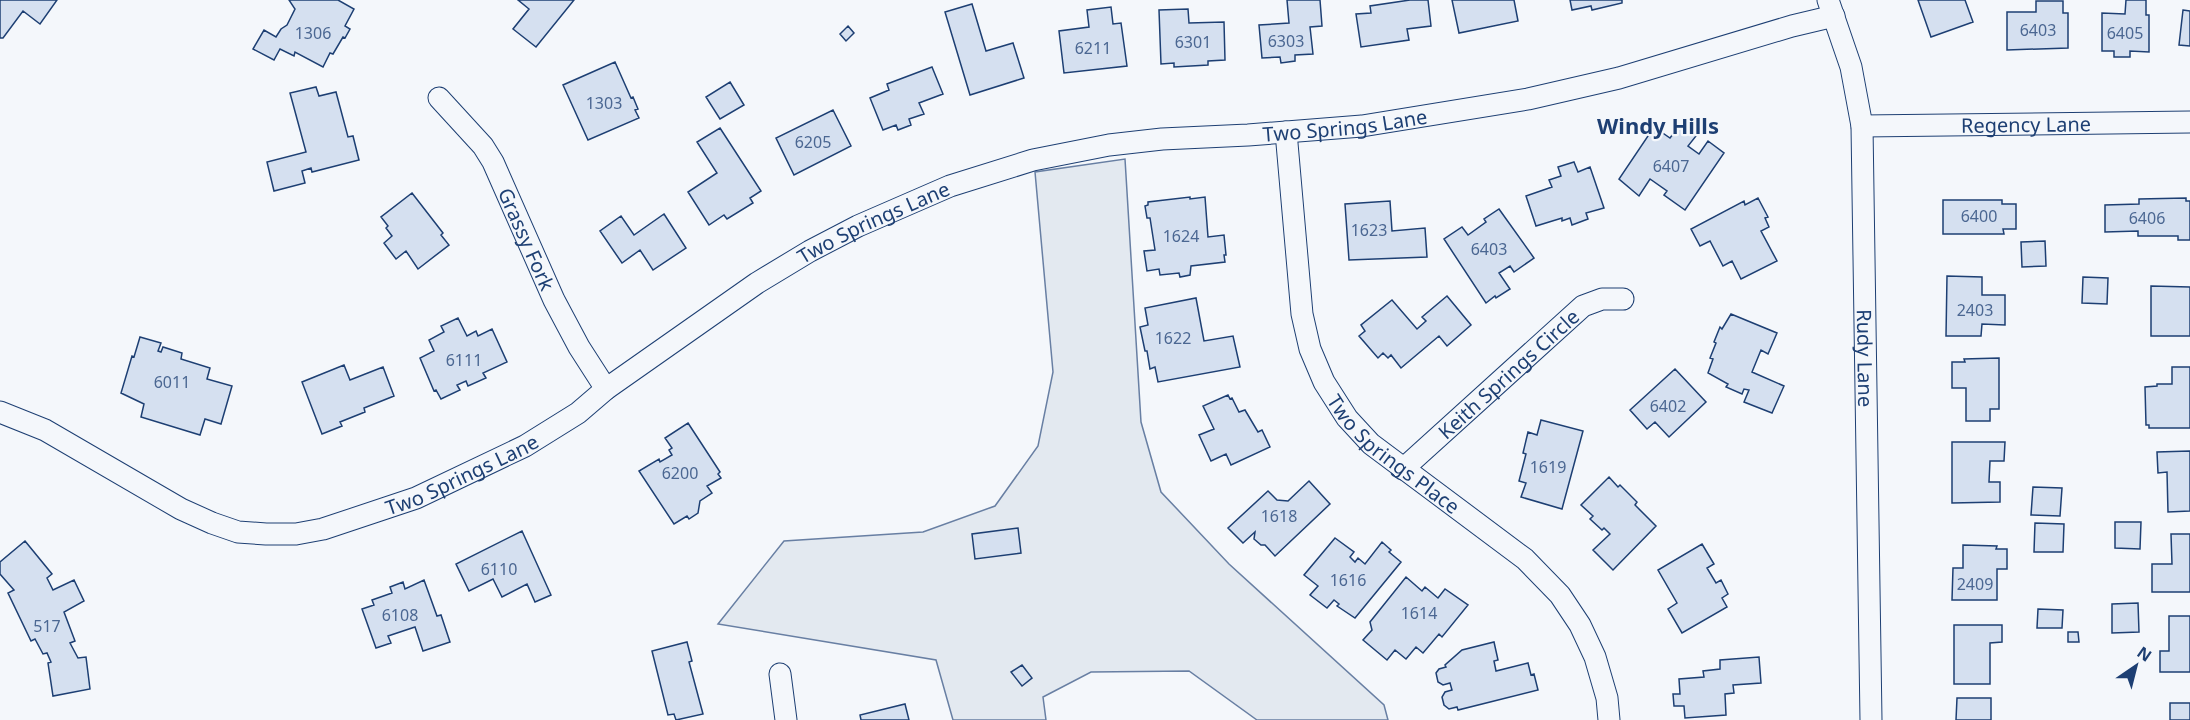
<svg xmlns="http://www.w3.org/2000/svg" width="2190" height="720" font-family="'Noto Sans',sans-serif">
<rect width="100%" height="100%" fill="#f4f7fb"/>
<path fill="#e3e9f0" stroke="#687fa3" stroke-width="1.5" d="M 1125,159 L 1141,422 L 1161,492 L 1229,564 L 1384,705 L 1388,720 L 1257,720 L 1189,671 L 1091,672 L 1043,697 L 1046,720 L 953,720 L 936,660 L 718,624 L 784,541 L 923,532 L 995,506 L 1038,446 L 1053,372 L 1035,172 Z"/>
<path fill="#d5e0f0" stroke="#1d3f73" stroke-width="1.5" d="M 0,0 L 57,0 L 40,24 L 23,11 L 3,38 L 0,38 Z
M 289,0 L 338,0 L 354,9 L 345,26 L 350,29 L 345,38 L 343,37 L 333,54 L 330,53 L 323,67 L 295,52 L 294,56 L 280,49 L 274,60 L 253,49 L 264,30 L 276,37 L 281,29 L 287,25 L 295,9 Z
M 518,0 L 574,0 L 536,47 L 513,29 L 529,9 Z
M 1287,0 L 1320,0 L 1322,26 L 1310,27 L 1313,54 L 1295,55 L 1295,61 L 1281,63 L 1280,57 L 1262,58 L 1259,25 L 1289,23 Z
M 1410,0 L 1428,0 L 1431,26 L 1407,29 L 1409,40 L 1361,47 L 1356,14 L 1371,13 L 1370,6 Z
M 1452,0 L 1514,0 L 1518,21 L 1459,33 Z
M 1570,0 L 1622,0 L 1622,3 L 1592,10 L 1591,6 L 1572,10 Z
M 1918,0 L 1965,0 L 1973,22 L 1931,37 Z
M 2126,0 L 2146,0 L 2146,15 L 2149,15 L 2149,52 L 2130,51 L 2130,57 L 2114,57 L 2114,51 L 2102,51 L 2102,13 L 2125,14 Z
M 2036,1 L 2063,1 L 2063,13 L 2068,13 L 2068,48 L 2007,50 L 2007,12 L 2036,12 Z
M 972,4 L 986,51 L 1013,43 L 1024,78 L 970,95 L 945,12 Z
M 1111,7 L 1113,24 L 1121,23 L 1127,66 L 1064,73 L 1059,31 L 1089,27 L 1087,10 Z
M 1188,9 L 1189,23 L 1224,22 L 1225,60 L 1208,61 L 1208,65 L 1174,67 L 1174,63 L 1161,64 L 1159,10 Z
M 2183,10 L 2190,11 L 2190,46 L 2179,45 Z
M 848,26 L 854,33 L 846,41 L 840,34 Z
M 615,62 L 631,98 L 633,97 L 638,109 L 635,110 L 639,118 L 588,140 L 563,85 Z
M 932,67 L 943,94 L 919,103 L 924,114 L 909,119 L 911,125 L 898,130 L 896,125 L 883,130 L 870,98 L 889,90 L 887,84 Z
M 730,82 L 744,105 L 720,119 L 706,97 Z
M 316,87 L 319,96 L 336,92 L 348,137 L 353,136 L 359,160 L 312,172 L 311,168 L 302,171 L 305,183 L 274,191 L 267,162 L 306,152 L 290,93 Z
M 833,110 L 851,146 L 794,175 L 776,138 Z
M 1680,125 L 1696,136 L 1688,146 L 1699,154 L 1708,141 L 1724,153 L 1685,210 L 1664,195 L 1667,191 L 1650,179 L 1639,196 L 1619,179 L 1654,127 L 1670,138 Z
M 720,128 L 761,191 L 750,198 L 753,203 L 727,219 L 724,215 L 709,225 L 688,192 L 717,173 L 697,142 Z
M 1574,162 L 1578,172 L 1590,167 L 1604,208 L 1586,213 L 1588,219 L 1572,225 L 1570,218 L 1562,221 L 1562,218 L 1536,226 L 1526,196 L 1552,187 L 1549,180 L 1561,176 L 1558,167 Z
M 412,193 L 443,233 L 441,235 L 449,245 L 418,269 L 406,251 L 396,259 L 384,243 L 392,236 L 386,228 L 388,226 L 381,217 Z
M 1190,197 L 1190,199 L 1205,197 L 1208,237 L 1224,235 L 1226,255 L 1224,255 L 1225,262 L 1191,266 L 1190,275 L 1180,277 L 1179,273 L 1160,275 L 1159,269 L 1147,271 L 1144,251 L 1155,250 L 1150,218 L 1147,218 L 1145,206 L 1148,205 L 1148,202 Z
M 1758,198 L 1768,217 L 1765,218 L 1769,227 L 1761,231 L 1777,261 L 1741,279 L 1732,261 L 1723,266 L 1710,241 L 1700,246 L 1691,229 L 1744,201 L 1745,205 Z
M 2186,198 L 2186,201 L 2190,201 L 2190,240 L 2178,240 L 2178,236 L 2138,236 L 2138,231 L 2105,232 L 2105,205 L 2139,204 L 2139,199 Z
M 1943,200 L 2002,200 L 2002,204 L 2016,204 L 2016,229 L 2003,229 L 2004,234 L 1943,234 Z
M 1390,201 L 1392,231 L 1425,228 L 1427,257 L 1349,260 L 1345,204 Z
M 1499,209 L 1534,258 L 1514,272 L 1510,266 L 1499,273 L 1510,289 L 1496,298 L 1495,296 L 1486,303 L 1444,239 L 1462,227 L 1468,235 L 1486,222 L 1484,219 Z
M 664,214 L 686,248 L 653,270 L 640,250 L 622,263 L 600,231 L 621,216 L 634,235 Z
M 2045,241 L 2046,266 L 2022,267 L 2021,242 Z
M 1947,276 L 1982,277 L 1982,295 L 2005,295 L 2005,325 L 1982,324 L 1981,336 L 1946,336 Z
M 2083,277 L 2108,278 L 2107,304 L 2082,303 Z
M 2151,286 L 2190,287 L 2190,336 L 2151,336 Z
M 1447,296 L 1471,325 L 1447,346 L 1439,336 L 1401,368 L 1391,355 L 1388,358 L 1383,353 L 1378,358 L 1359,336 L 1365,331 L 1361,325 L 1392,300 L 1417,329 L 1426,321 L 1422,317 Z
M 1196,298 L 1204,341 L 1233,336 L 1240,367 L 1158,382 L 1155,367 L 1150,369 L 1147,351 L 1145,351 L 1140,327 L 1148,325 L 1145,308 Z
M 1731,314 L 1777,333 L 1768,354 L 1761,350 L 1752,372 L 1784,386 L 1772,413 L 1744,402 L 1749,390 L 1744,389 L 1742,394 L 1726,387 L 1728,384 L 1708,373 L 1713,359 L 1710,358 L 1716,343 L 1714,342 L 1720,327 L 1722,329 Z
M 458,318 L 467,336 L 476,331 L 478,336 L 492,329 L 507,362 L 483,373 L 486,378 L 468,386 L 466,381 L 457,385 L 460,390 L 441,399 L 436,390 L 434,391 L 420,358 L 434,351 L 429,340 L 444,332 L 441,326 Z
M 140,337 L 161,343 L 158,351 L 161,352 L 163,347 L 182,353 L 181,359 L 210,368 L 207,379 L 232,386 L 221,424 L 205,419 L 200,435 L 141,417 L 144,404 L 121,393 L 132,356 L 134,357 Z
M 1999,358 L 1999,409 L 1990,409 L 1990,421 L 1966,421 L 1966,388 L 1952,388 L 1952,362 L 1965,362 L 1964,359 Z
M 344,365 L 350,380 L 383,367 L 394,396 L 364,408 L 365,412 L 340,422 L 342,426 L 322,434 L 302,382 Z
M 2172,367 L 2190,367 L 2190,428 L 2149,428 L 2149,425 L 2146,425 L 2145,387 L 2157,386 L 2157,384 L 2172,384 Z
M 1675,369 L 1706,402 L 1669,437 L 1655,422 L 1647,429 L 1630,410 Z
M 1228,395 L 1230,399 L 1232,398 L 1239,412 L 1245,410 L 1258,432 L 1262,430 L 1270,447 L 1231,465 L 1226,454 L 1211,461 L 1199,435 L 1214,429 L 1203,406 Z
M 1541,420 L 1583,431 L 1562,509 L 1521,497 L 1526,483 L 1519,481 L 1526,454 L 1523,453 L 1528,432 L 1537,435 Z
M 688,423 L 720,472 L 718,474 L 721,478 L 707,486 L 712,493 L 700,501 L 698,513 L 689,519 L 687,516 L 674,524 L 639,471 L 659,459 L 660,462 L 672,455 L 669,450 L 672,448 L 665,438 Z
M 1952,442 L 2005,442 L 2004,461 L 1990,461 L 1989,482 L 2000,482 L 2000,502 L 1952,503 Z
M 2190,451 L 2190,511 L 2168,512 L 2167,472 L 2158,473 L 2157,452 Z
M 1609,477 L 1618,487 L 1620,485 L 1637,502 L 1635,505 L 1656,526 L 1613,570 L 1593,550 L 1610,534 L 1604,528 L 1602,530 L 1590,519 L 1593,516 L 1581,505 Z
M 1309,481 L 1330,504 L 1275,556 L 1265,545 L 1261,545 L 1254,539 L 1255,532 L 1243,543 L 1228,528 L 1268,491 L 1277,500 L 1288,501 Z
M 2033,487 L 2062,488 L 2060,516 L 2031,515 Z
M 2115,522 L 2141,522 L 2140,549 L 2115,548 Z
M 2035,523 L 2064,524 L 2063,552 L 2034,552 Z
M 1018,528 L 1021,553 L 975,559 L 972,534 Z
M 522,531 L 551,595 L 535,602 L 527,584 L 502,597 L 493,579 L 469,591 L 456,564 Z
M 2171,534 L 2190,534 L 2190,592 L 2152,592 L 2152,564 L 2172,564 Z
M 1335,538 L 1354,552 L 1350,557 L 1355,562 L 1358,558 L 1365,564 L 1382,542 L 1391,550 L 1389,552 L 1401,562 L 1355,618 L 1337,606 L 1339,604 L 1334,600 L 1327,608 L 1310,595 L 1318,586 L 1304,575 Z
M 25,541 L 52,574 L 47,578 L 53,590 L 74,580 L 84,601 L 64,612 L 75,641 L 70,643 L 78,658 L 86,657 L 90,689 L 53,696 L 48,663 L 51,662 L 47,653 L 43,654 L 35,639 L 31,641 L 8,593 L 14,590 L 0,574 L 0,562 Z
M 1702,544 L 1714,564 L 1707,568 L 1716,583 L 1721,580 L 1728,594 L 1722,598 L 1727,607 L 1682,633 L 1668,609 L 1677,603 L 1658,570 Z
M 1963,545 L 1997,546 L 1996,549 L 2007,549 L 2007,569 L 1997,569 L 1997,600 L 1952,600 L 1953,568 L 1963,568 Z
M 1406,577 L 1422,591 L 1425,587 L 1438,598 L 1445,589 L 1468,605 L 1442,637 L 1439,634 L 1423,653 L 1416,647 L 1406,659 L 1395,650 L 1387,660 L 1363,640 L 1372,630 L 1370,622 Z
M 424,580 L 437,616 L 441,615 L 450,642 L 423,651 L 415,627 L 388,636 L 391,643 L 376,648 L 362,609 L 374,605 L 372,600 L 392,593 L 390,587 L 403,582 L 405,589 Z
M 2138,603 L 2139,632 L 2112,633 L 2112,604 Z
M 2038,609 L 2063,610 L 2062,628 L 2037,628 Z
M 2169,616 L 2190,616 L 2190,672 L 2160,672 L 2160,651 L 2169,651 Z
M 1954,625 L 2002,625 L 2002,642 L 1990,643 L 1990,684 L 1954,684 Z
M 2068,632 L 2078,632 L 2079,642 L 2068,642 Z
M 687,642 L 692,661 L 689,662 L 703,714 L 676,720 L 674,714 L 668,715 L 652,651 Z
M 1494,642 L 1498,660 L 1494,661 L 1496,671 L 1528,663 L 1531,675 L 1534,674 L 1538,690 L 1458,710 L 1457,707 L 1449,709 L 1444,705 L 1442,697 L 1445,692 L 1452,690 L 1450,683 L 1443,685 L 1438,682 L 1436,673 L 1439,669 L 1446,667 L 1445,665 L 1462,650 Z
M 1759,657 L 1761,683 L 1733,685 L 1734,693 L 1725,694 L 1726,715 L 1685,718 L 1684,706 L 1674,706 L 1673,694 L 1680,694 L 1679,679 L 1704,677 L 1703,671 L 1720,669 L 1720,660 Z
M 1022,665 L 1032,678 L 1022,686 L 1011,672 Z
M 1957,698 L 1991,698 L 1991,720 L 1956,720 Z
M 2170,703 L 2190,703 L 2190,720 L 2170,720 Z
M 905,704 L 909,720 L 861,720 L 860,715 Z"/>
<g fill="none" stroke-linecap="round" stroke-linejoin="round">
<g stroke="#1d3f73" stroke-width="23">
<g id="minor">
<path id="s1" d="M 1828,0 L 1851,67 L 1862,126 L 1871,720"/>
<path id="s2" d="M 439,98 L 483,146 L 493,162 L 554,300 L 579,347 L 606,389"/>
<path id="s3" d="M 1862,126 L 2190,122"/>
<path id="s4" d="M 1286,132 L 1302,314 L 1310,349 L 1324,382 L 1347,418 L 1371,444 L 1525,559 L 1560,595 L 1580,625 L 1595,657 L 1607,698 L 1609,720"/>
<path id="s5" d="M 0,412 L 45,430 L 181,509 L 212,523 L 238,532 L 266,534 L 296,534 L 323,529 L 416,498 L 525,446 L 578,413 L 606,389 L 757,283 L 810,251 L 858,226 L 950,186 L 1033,160 L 1109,145 L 1162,139 L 1248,135 L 1362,126 L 1528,99 L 1619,78 L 1792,26 L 1834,16"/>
<path id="s6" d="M 1403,469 L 1583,306 L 1602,299 L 1623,299"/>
<path d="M 780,674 L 786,720"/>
</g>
</g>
<use href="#minor" stroke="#f4f7fb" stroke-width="21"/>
</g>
<g text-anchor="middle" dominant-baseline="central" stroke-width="4.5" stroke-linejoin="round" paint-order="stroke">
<g font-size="16" fill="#4b6792">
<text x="2038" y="30">6403</text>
<text x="313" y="33">1306</text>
<text x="2125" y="33">6405</text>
<text x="1286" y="41">6303</text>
<text x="1193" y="42">6301</text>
<text x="1093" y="48">6211</text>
<text x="604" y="103">1303</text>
<text x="813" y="142">6205</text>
<text x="1671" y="166">6407</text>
<text x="1979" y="216">6400</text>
<text x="2147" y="218">6406</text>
<text x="1369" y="230">1623</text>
<text x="1181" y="236">1624</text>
<text x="1489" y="249">6403</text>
<text x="1975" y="310">2403</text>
<text x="1173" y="338">1622</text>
<text x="464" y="360">6111</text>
<text x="172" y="382">6011</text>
<text x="1668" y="406">6402</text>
<text x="1548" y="467">1619</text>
<text x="680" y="473">6200</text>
<text x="1279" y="516">1618</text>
<text x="499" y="569">6110</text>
<text x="1348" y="580">1616</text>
<text x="1975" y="584">2409</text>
<text x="1419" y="613">1614</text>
<text x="400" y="615">6108</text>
<text x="47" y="626">517</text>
</g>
<g font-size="20" fill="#1d3f73" stroke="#f4f7fb">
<text stroke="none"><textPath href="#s3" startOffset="164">Regency Lane</textPath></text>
<text stroke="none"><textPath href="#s5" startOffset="1473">Two Springs Lane</textPath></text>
<text stroke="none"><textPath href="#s5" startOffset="987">Two Springs Lane</textPath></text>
<text stroke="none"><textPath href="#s2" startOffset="168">Grassy Fork</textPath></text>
<text stroke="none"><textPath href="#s1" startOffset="363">Rudy Lane</textPath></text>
<text stroke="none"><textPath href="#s6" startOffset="142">Keith Springs Circle</textPath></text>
<text stroke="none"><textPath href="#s4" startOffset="356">Two Springs Place</textPath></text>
<text stroke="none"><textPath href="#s5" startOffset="502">Two Springs Lane</textPath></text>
</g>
<g font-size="22" font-weight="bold" fill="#1d3f73" stroke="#f4f7fb">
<text x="1658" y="125">Windy Hills</text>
</g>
</g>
<g transform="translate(2136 666) rotate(35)" stroke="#f4f7fb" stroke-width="4.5" paint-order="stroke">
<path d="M0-4.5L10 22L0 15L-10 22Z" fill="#1d3f73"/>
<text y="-9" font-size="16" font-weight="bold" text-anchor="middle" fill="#1d3f73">N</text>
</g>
</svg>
